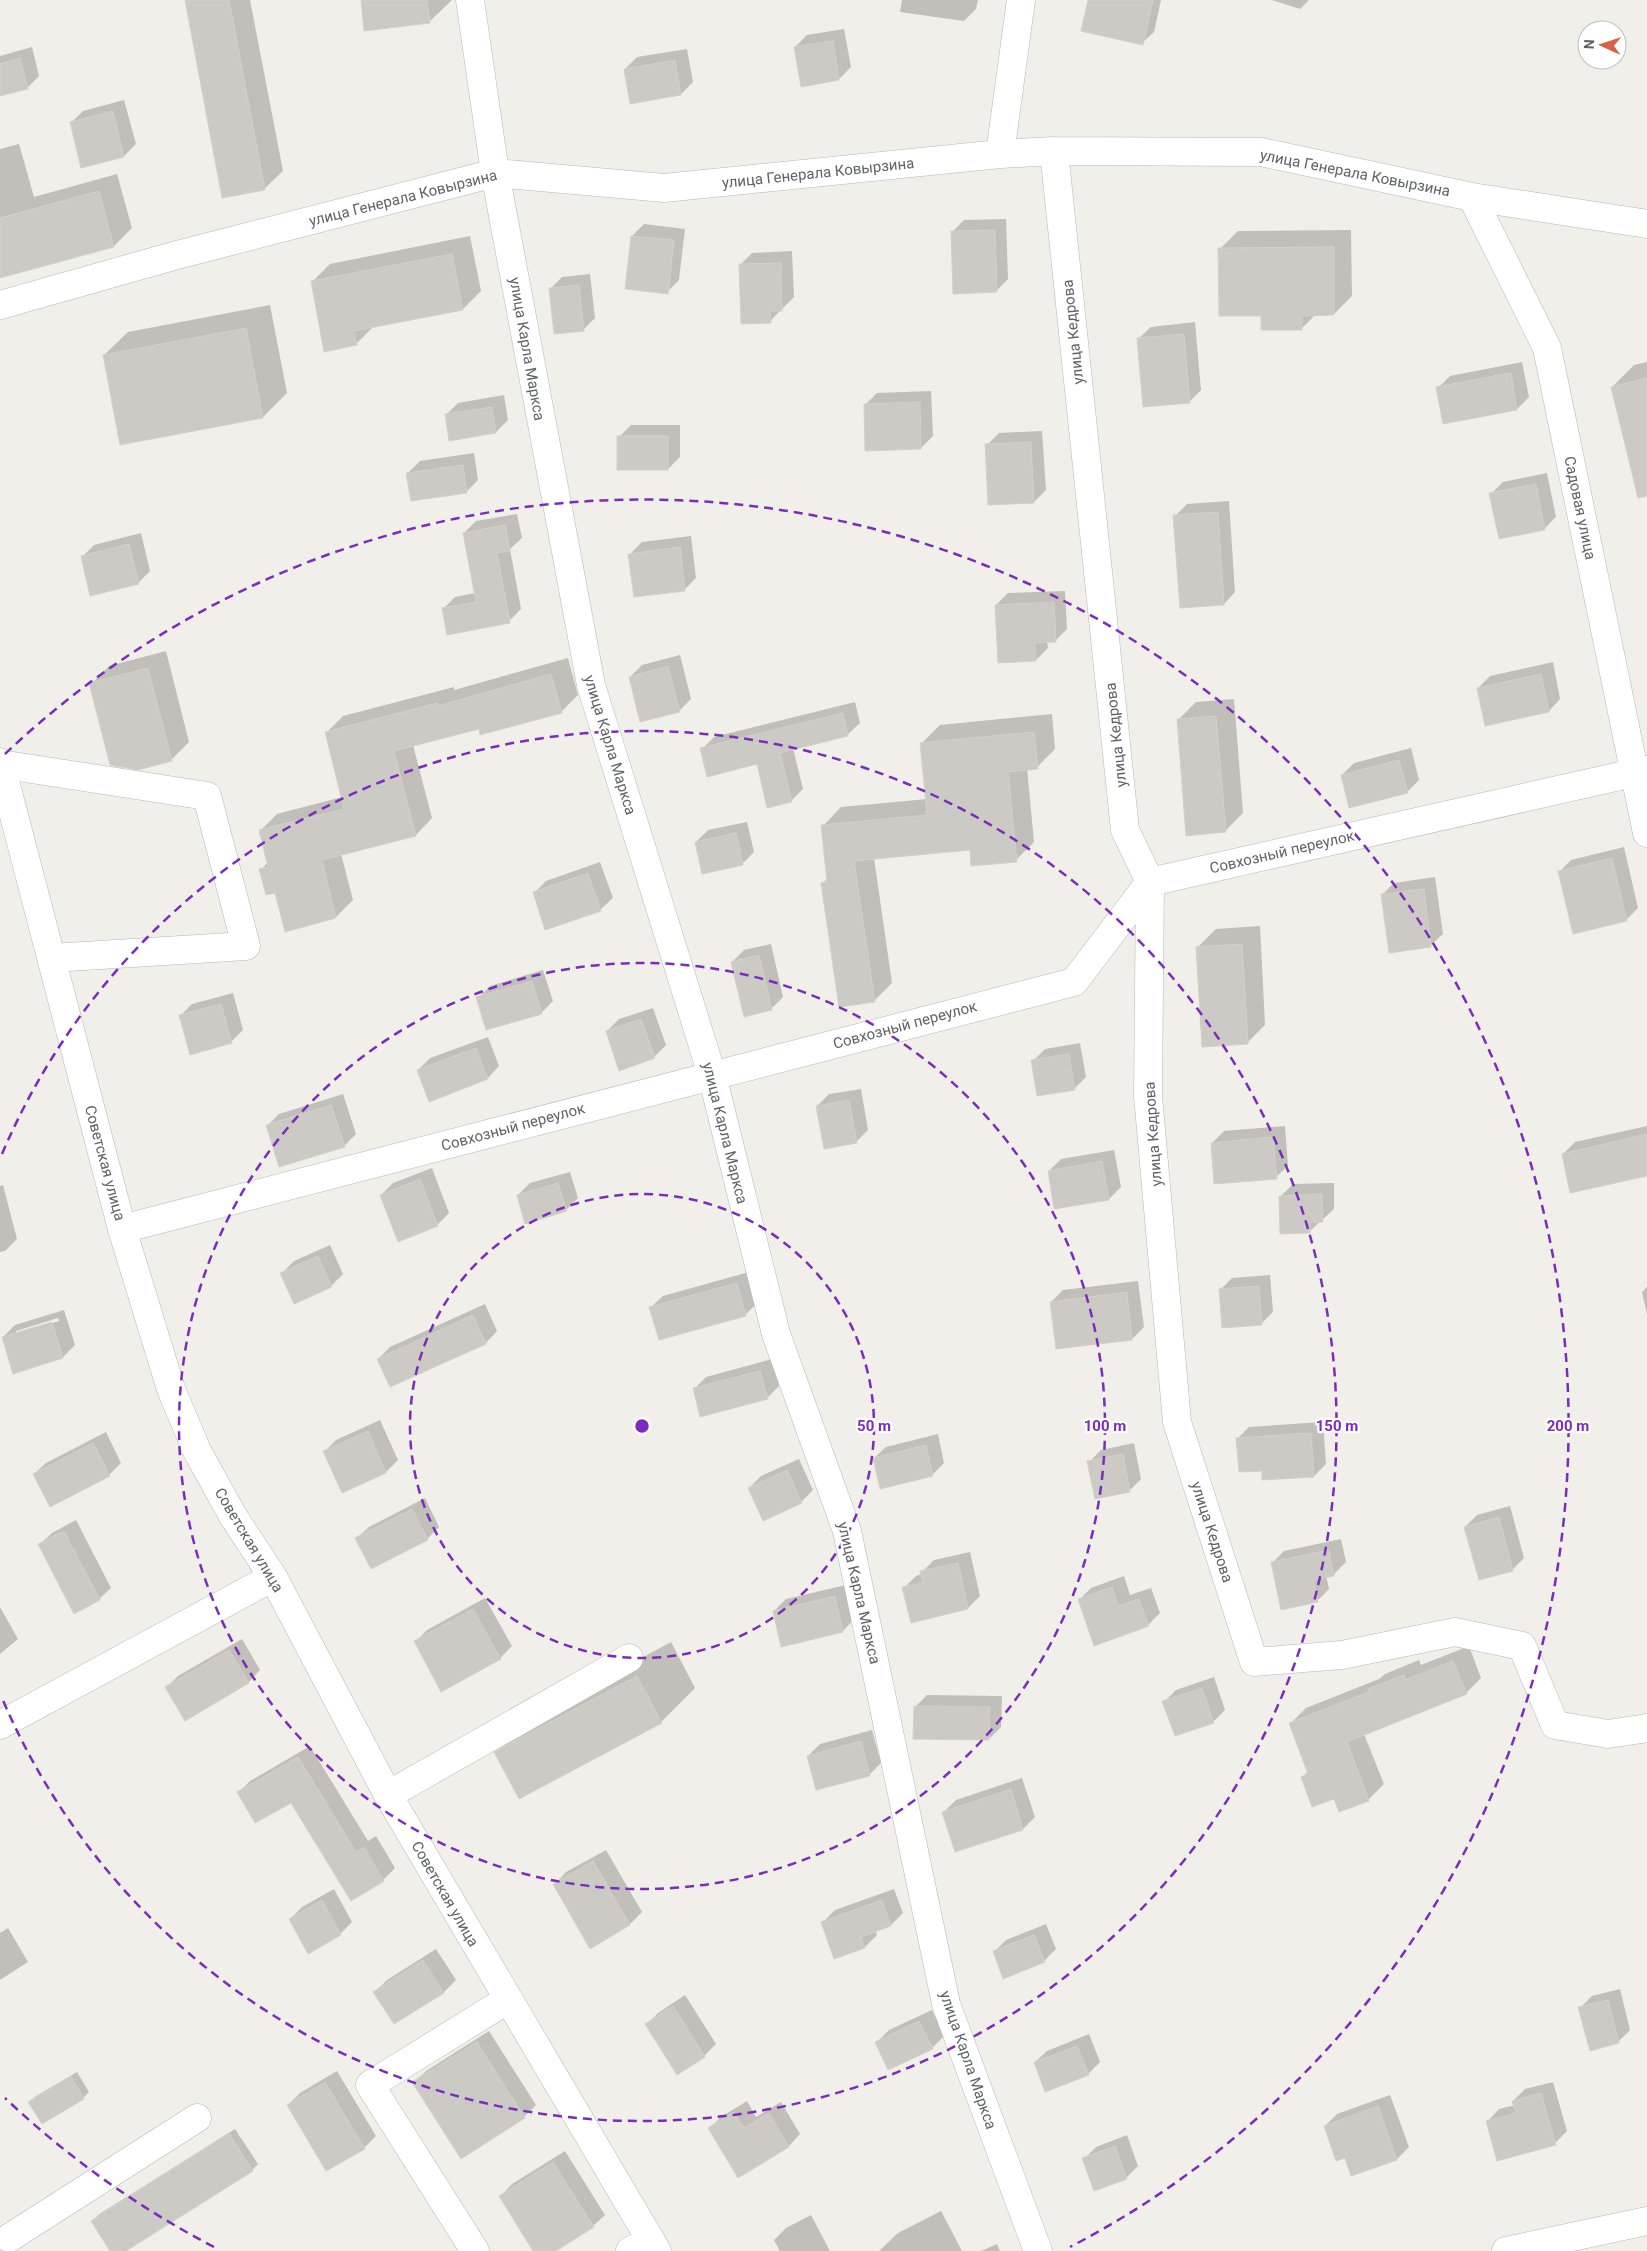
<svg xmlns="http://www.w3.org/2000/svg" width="1647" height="2251" font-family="Roboto,sans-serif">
<rect width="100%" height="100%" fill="#f0efe9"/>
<path fill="#0003" fill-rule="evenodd" d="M 186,0 L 250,0 L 283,171 L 264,189 Z
M 362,0 L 452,0 L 429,22 Z
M 902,0 L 978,0 L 976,9 L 964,21 L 900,12 Z
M 1089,0 L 1161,0 L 1154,32 L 1142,43 Z
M 1272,0 L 1309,0 L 1300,9 Z
M 844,29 L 851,67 L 839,79 L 795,47 L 807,35 Z
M 32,47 L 39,76 L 27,88 L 0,95 L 0,56 Z
M 687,49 L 693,82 L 681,94 L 625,69 L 637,57 Z
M 124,100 L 136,144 L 124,156 L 71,123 L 83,111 Z
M 19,144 L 34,197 L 117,174 L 132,228 L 114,246 L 0,277 L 0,149 Z
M 1006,219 L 1008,279 L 996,291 L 952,232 L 964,220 Z
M 644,224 L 685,229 L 679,280 L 667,292 L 632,236 Z
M 1351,230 L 1352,296 L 1334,314 L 1316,314 L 1301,329 L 1263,315 L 1220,249 L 1238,231 Z
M 470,236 L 481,291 L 463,309 L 374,326 L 356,344 L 312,282 L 330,264 Z
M 792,251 L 794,297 L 770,321 L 740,265 L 752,253 Z
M 590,274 L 595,318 L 583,330 L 550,289 L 562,277 Z
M 270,305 L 287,393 L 263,417 L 121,444 L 104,355 L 128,332 Z
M 1195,322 L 1201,390 L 1189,402 L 1139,338 L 1151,327 Z
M 1522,362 L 1529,397 L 1517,409 L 1444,422 L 1438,388 L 1450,376 Z
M 1647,362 L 1647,471 L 1612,387 L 1634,365 Z
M 931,391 L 933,436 L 921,448 L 865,405 L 877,393 Z
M 504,395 L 508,420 L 496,432 L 446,415 L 458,403 Z
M 631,425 L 680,425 L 680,457 L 668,469 L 619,437 Z
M 1042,431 L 1046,490 L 1034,502 L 987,445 L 999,433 Z
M 474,453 L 478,480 L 466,492 L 408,473 L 420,461 Z
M 1547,473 L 1556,517 L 1544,529 L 1491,494 L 1503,482 Z
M 1229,501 L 1235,592 L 1224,604 L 1175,516 L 1187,504 Z
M 517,514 L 522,538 L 510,549 L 521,609 L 509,621 L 443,609 L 455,597 L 475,593 L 464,533 L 476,521 Z
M 141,533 L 150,571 L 138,583 L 82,557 L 94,545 Z
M 691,536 L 696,578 L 684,590 L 630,554 L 642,542 Z
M 1065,591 L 1067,629 L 1055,641 L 1047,641 L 1048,648 L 1036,660 L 996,605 L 1008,593 Z
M 166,651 L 189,742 L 171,760 L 91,684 L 109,666 Z
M 680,655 L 691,699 L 679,711 L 630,677 L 642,665 Z
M 568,658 L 578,695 L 561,712 L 479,728 L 413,745 L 432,818 L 416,835 L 341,854 L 353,900 L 336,917 L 286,930 L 276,891 L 261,870 L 268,862 L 260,831 L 277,814 L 342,797 L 326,733 L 343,716 L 454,687 L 454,690 Z
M 1553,662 L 1560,699 L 1549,711 L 1478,688 L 1490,676 Z
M 1234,699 L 1243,813 L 1225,831 L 1178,720 L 1196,702 Z
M 855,702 L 860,723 L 848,734 L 793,748 L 803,789 L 791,801 L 758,763 L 702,749 L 714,737 Z
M 1052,714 L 1055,749 L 1037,767 L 1027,768 L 1034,842 L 1016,860 L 971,848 L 874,858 L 892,983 L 874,1001 L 823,883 L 828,878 L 823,826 L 841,807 L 927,799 L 922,743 L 940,725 Z
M 1411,748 L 1419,780 L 1407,792 L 1342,775 L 1354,763 Z
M 747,822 L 754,852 L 742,864 L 696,842 L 708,830 Z
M 1624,847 L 1638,908 L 1626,920 L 1559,872 L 1571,860 Z
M 600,862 L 613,898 L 601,909 L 546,928 L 534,893 L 546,881 Z
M 1435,877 L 1443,934 L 1431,945 L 1390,951 L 1382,895 L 1394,883 Z
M 1260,926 L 1265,1025 L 1247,1043 L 1198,947 L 1216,929 Z
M 771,944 L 783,997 L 771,1009 L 732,962 L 744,950 Z
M 543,970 L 553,1001 L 541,1013 L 478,998 L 490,986 Z
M 233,993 L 243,1030 L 231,1042 L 180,1016 L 192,1004 Z
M 653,1008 L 666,1045 L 654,1057 L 607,1031 L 619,1019 Z
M 488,1037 L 499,1066 L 488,1078 L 418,1070 L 430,1058 Z
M 1080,1043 L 1086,1077 L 1074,1089 L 1033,1061 L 1045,1049 Z
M 861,1089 L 868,1130 L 856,1142 L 817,1106 L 829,1094 Z
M 343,1094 L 356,1134 L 344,1146 L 267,1126 L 279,1114 Z
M 1285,1126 L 1288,1166 L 1276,1177 L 1212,1143 L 1224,1131 Z
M 1647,1126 L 1647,1175 L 1563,1154 L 1575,1142 Z
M 1114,1150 L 1121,1187 L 1109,1199 L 1049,1171 L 1061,1159 Z
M 432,1168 L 449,1213 L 437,1225 L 381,1195 L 393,1183 Z
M 570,1172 L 578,1198 L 566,1210 L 518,1195 L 530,1183 Z
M 1334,1183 L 1334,1209 L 1309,1232 L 1281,1196 L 1293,1184 Z
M 3,1185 L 17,1239 L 5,1251 L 0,1252 L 0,1186 Z
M 330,1245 L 343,1274 L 331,1286 L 282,1273 L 294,1261 Z
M 749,1272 L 757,1303 L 745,1315 L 651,1307 L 663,1296 Z
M 1270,1275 L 1273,1312 L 1261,1324 L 1220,1290 L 1232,1278 Z
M 1138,1281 L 1144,1327 L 1132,1339 L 1051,1302 L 1063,1290 Z
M 1647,1287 L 1647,1315 L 1642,1292 Z
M 485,1304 L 497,1331 L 486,1343 L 378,1359 L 390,1347 Z
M 64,1310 L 75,1345 L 63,1357 L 3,1337 L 15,1325 ZM 58,1318 L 59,1321 L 16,1334 L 16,1331 Z
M 772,1359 L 779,1386 L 767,1398 L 694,1389 L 706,1377 Z
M 380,1420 L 398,1460 L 386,1472 L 343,1492 L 324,1452 L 336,1440 Z
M 1323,1422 L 1326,1464 L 1314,1476 L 1237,1439 L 1249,1427 Z
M 106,1432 L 121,1463 L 109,1475 L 34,1474 L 46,1463 Z
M 938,1434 L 944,1463 L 932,1475 L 874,1458 L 886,1447 Z
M 1134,1443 L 1141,1479 L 1129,1491 L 1089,1462 L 1101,1450 Z
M 799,1459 L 813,1490 L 801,1502 L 749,1488 L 761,1476 Z
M 425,1498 L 439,1527 L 427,1539 L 357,1538 L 369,1527 Z
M 1510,1506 L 1524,1558 L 1512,1570 L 1465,1527 L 1477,1515 Z
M 76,1520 L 111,1588 L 99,1599 L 40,1544 L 52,1533 Z
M 1341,1539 L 1346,1562 L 1334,1574 L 1326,1576 L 1329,1589 L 1317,1601 L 1272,1563 L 1284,1551 Z
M 970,1552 L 980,1596 L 968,1608 L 904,1588 L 916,1576 L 922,1574 L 922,1572 L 934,1560 Z
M 1124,1576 L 1130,1595 L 1151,1588 L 1160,1613 L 1148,1625 L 1079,1600 L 1091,1588 Z
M 846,1585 L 854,1619 L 843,1631 L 774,1611 L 786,1599 Z
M 485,1598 L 512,1646 L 500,1658 L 415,1642 L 427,1630 Z
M 0,1607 L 18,1639 L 0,1654 Z
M 242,1639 L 260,1670 L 249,1682 L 185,1720 L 166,1688 L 178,1676 Z
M 671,1642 L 695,1688 L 661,1722 L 496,1753 L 530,1718 Z
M 1469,1646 L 1481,1678 L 1466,1693 L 1364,1734 L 1384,1784 L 1368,1800 L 1302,1777 L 1309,1771 L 1290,1724 L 1306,1708 L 1379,1679 L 1385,1674 L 1419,1660 L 1421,1665 Z
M 1214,1677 L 1225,1710 L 1213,1722 L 1164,1702 L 1176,1690 Z
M 927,1695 L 1002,1696 L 1001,1727 L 989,1739 L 915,1707 Z
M 872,1730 L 881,1763 L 869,1775 L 808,1756 L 820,1744 Z
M 310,1746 L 368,1841 L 376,1836 L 395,1868 L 383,1880 L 291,1801 L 238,1793 L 250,1781 Z
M 1022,1778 L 1035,1817 L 1023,1829 L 956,1850 L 944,1812 L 956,1800 Z
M 606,1850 L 642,1912 L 630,1924 L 590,1947 L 555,1884 L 566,1872 Z
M 334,1889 L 352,1922 L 340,1934 L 290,1919 L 302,1907 Z
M 894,1889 L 903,1913 L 891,1925 L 875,1930 L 877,1935 L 865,1947 L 835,1958 L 823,1922 L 835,1910 Z
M 1046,1924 L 1056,1949 L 1044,1961 L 994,1952 L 1006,1940 Z
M 8,1928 L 28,1962 L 0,1980 L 0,1933 Z
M 436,1949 L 456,1980 L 444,1992 L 395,2023 L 375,1992 L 387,1980 Z
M 1620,1989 L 1630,2030 L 1618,2042 L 1580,2008 L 1592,1996 Z
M 685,1995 L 716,2044 L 704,2056 L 646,2025 L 658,2013 Z
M 932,2010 L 944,2036 L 932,2048 L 877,2042 L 889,2030 Z
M 489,2031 L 536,2105 L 524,2117 L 461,2157 L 414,2083 L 426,2071 Z
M 1089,2034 L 1100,2062 L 1088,2074 L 1035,2062 L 1047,2051 Z
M 337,2071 L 376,2136 L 364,2148 L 288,2105 L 300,2093 Z
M 77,2072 L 89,2092 L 83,2098 L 30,2102 L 36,2096 Z
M 1553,2082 L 1567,2131 L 1555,2143 L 1488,2121 L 1499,2109 L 1515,2105 L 1513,2101 L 1525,2089 Z
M 1390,2095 L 1409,2147 L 1397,2159 L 1345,2157 L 1325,2126 L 1337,2114 Z
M 747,2101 L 756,2117 L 781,2102 L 800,2134 L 789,2146 L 709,2129 L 721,2117 Z
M 235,2129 L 258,2164 L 252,2170 L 124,2251 L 112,2251 L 93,2221 L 98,2215 Z
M 1127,2135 L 1138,2166 L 1126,2178 L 1084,2159 L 1096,2147 Z
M 565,2151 L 605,2215 L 593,2226 L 554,2251 L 534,2251 L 501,2196 L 512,2184 Z
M 941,2211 L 962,2251 L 879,2251 L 898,2233 Z
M 811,2215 L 830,2251 L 780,2251 L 774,2240 L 786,2228 Z
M 997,2244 L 1000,2251 L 981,2251 Z"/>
<path fill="#cccac5" stroke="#d4d1c7" d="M 185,0 L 229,0 L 265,190 L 222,198 Z
M 361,0 L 427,0 L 430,23 L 364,31 Z
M 1088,0 L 1153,0 L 1143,45 L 1081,31 Z
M 833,41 L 839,80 L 801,87 L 794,47 Z
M 20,58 L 28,89 L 0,96 L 0,64 Z
M 675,60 L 681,95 L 630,104 L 624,69 Z
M 113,111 L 124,157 L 81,168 L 70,122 Z
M 99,191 L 114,247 L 0,278 L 0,218 Z
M 995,230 L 997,292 L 953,294 L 951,231 Z
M 631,236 L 674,240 L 668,294 L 625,289 Z
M 1334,247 L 1334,315 L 1302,316 L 1302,330 L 1261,330 L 1261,316 L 1219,316 L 1218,248 Z
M 452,254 L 463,310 L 354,331 L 357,345 L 324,352 L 311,281 Z
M 781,263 L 782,311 L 770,311 L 771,323 L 741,324 L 739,264 Z
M 579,285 L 584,331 L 554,334 L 549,288 Z
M 246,328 L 263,418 L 120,445 L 103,355 Z
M 1184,334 L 1190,403 L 1143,407 L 1137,338 Z
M 1511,373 L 1517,410 L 1443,424 L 1436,387 Z
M 1647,378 L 1647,496 L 1638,498 L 1611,387 Z
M 920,402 L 921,449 L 865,451 L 864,404 Z
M 492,407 L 496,433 L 449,441 L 445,414 Z
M 617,436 L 668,436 L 668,470 L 617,470 Z
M 1031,442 L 1034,503 L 988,505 L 985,444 Z
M 463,465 L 467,493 L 411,501 L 406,473 Z
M 1536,484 L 1545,530 L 1499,539 L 1489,493 Z
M 1218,512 L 1224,605 L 1180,608 L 1173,515 Z
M 505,525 L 510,551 L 497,553 L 510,623 L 447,635 L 442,608 L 476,602 L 463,533 Z
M 129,544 L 139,584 L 90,596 L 81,556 Z
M 680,547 L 685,591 L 634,597 L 628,554 Z
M 1054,602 L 1056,642 L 1035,643 L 1036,661 L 998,663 L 995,605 Z
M 668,666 L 680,712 L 640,722 L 629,677 Z
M 148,668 L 172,761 L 138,770 L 110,765 L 89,683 Z
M 551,674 L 562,713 L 480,735 L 479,729 L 394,751 L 416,836 L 322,860 L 336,918 L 285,932 L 275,893 L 266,895 L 259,869 L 268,867 L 259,830 L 344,809 L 325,732 L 437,703 L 438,706 Z
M 1541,674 L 1549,712 L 1485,726 L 1477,688 Z
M 843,713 L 848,736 L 780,753 L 792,802 L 767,808 L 757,764 L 707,777 L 700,748 Z
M 1216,716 L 1226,832 L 1186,836 L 1177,719 Z
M 1034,732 L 1038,769 L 1008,772 L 1017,862 L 971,866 L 970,850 L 854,861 L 875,1002 L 839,1007 L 821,883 L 827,882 L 821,825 L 927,815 L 920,743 Z
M 1399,760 L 1408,793 L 1349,808 L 1341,775 Z
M 736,833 L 743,865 L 702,874 L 695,842 Z
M 1612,858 L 1627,921 L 1573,934 L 1558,871 Z
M 588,873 L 601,911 L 545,930 L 533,892 Z
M 1424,889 L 1431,947 L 1389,953 L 1381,894 Z
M 1242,944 L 1248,1044 L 1202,1047 L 1196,947 Z
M 759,955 L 772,1010 L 744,1017 L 731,962 Z
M 532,981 L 542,1014 L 486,1030 L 476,997 Z
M 221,1004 L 232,1043 L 190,1055 L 179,1015 Z
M 641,1019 L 655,1058 L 619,1071 L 606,1031 Z
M 476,1048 L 488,1079 L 429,1102 L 417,1070 Z
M 1069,1054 L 1075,1090 L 1037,1096 L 1031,1060 Z
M 849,1100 L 857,1143 L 824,1149 L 816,1106 Z
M 331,1105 L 345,1147 L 279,1167 L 266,1125 Z
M 1647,1134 L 1647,1176 L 1570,1193 L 1562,1154 Z
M 1273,1137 L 1277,1179 L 1214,1184 L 1211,1143 Z
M 1102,1161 L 1109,1200 L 1054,1209 L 1048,1171 Z
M 420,1179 L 438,1226 L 398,1242 L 380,1195 Z
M 558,1183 L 567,1211 L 525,1224 L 517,1195 Z
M 1322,1194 L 1323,1222 L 1310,1222 L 1310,1233 L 1280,1234 L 1279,1196 Z
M 318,1256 L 332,1287 L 294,1304 L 280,1273 Z
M 737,1283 L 746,1316 L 659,1340 L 649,1307 Z
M 1259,1286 L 1262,1325 L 1222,1328 L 1219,1289 Z
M 1127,1292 L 1132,1340 L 1056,1349 L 1050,1302 Z
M 473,1315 L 486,1344 L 390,1387 L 377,1359 Z
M 52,1322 L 63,1358 L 13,1374 L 2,1337 Z
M 760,1371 L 768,1399 L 700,1417 L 693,1388 Z
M 368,1431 L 386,1473 L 342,1493 L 323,1451 Z
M 1311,1433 L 1314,1477 L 1262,1480 L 1262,1471 L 1239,1472 L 1236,1438 Z
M 93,1443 L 110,1476 L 50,1507 L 33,1474 Z
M 926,1445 L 933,1476 L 880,1489 L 873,1458 Z
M 1123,1454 L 1130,1492 L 1095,1499 L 1087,1461 Z
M 787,1470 L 802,1503 L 763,1521 L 748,1488 Z
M 412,1509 L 428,1540 L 371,1569 L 355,1538 Z
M 1499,1517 L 1513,1571 L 1479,1580 L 1464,1527 Z
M 64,1531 L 100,1600 L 74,1614 L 38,1544 Z
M 1329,1550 L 1334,1576 L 1313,1580 L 1318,1602 L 1281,1610 L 1271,1562 Z
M 958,1563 L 968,1609 L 911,1623 L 902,1587 L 923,1583 L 920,1571 Z
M 1112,1587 L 1118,1606 L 1139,1599 L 1149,1626 L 1094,1646 L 1078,1599 Z
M 835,1596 L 843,1632 L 781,1647 L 773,1611 Z
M 473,1609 L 501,1659 L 441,1692 L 414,1641 Z
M 229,1650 L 249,1683 L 185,1721 L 165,1687 Z
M 1453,1661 L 1467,1694 L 1347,1742 L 1369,1801 L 1339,1812 L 1334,1799 L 1312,1807 L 1301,1777 L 1308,1774 L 1289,1723 L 1369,1692 L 1368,1689 L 1404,1675 L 1405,1680 Z
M 637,1676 L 662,1723 L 519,1799 L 494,1752 Z
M 1202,1688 L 1214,1723 L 1175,1736 L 1162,1701 Z
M 914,1706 L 990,1707 L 989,1740 L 913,1739 Z
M 861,1741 L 870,1776 L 816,1790 L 807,1756 Z
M 298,1757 L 356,1852 L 364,1847 L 384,1881 L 351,1901 L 291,1803 L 255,1823 L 237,1792 Z
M 1011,1789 L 1023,1830 L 955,1852 L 942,1812 Z
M 593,1861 L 630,1925 L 590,1949 L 553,1884 Z
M 322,1900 L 341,1935 L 308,1954 L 289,1919 Z
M 882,1900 L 891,1926 L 861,1937 L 865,1948 L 834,1959 L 821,1922 Z
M 1034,1935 L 1045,1962 L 1003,1979 L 993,1951 Z
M 423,1960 L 444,1993 L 394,2024 L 373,1992 Z
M 1608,2000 L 1619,2043 L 1590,2051 L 1578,2007 Z
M 673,2006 L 705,2057 L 677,2075 L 645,2024 Z
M 919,2021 L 933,2049 L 888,2070 L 875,2042 Z
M 477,2042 L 525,2118 L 461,2159 L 412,2082 Z
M 1077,2046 L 1089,2075 L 1045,2092 L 1034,2062 Z
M 71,2076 L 84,2099 L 42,2124 L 28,2102 Z
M 325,2082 L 365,2149 L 326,2171 L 287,2105 Z
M 1541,2093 L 1556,2145 L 1497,2161 L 1486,2121 L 1516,2113 L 1512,2101 Z
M 1378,2106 L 1397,2160 L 1351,2176 L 1345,2158 L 1336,2161 L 1324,2126 Z
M 734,2112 L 744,2128 L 769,2113 L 789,2147 L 738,2178 L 708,2128 Z
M 229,2133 L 253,2171 L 126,2251 L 110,2251 L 91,2221 Z
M 1115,2146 L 1127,2179 L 1094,2191 L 1082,2158 Z
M 553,2162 L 594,2227 L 556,2251 L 533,2251 L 499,2196 Z"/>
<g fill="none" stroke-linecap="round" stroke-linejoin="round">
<g stroke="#b5b7bb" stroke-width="29">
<path id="minor" d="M 470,0 L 495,173 L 591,685 L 712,1075 L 776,1334 L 847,1531 L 946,2004 L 1038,2251
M 1054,151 L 1125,830 L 1150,882 L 1148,1096 L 1177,1422 L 1254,1662 L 1342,1655 L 1455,1632 L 1522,1646 L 1555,1725 L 1608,1734 L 1647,1728
M 1000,154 L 1021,0
M 1472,197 L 1547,348 L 1647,833
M 0,305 L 177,255 L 495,173 L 664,188 L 1000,154 L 1054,151 L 1261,152 L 1472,197 L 1647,224
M 0,762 L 122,1229 L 171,1389 L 197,1451 L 233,1516 L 273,1577 L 388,1795 L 657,2251
M 0,764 L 207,796 L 246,946 L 51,958
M 122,1229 L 1074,982 L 1150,882 L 1647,770
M 0,1725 L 273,1577
M 388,1795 L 629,1658
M 9,2238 L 197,2118
M 475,2251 L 370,2085 L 507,2000
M 630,2251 L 651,2240
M 1506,2251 L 1647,2221"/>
</g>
<use href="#minor" stroke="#fff" stroke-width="28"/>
</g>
<g fill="none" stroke="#7b2cbf" stroke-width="2.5" stroke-dasharray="9 6">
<circle cx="642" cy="1426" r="232"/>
<circle cx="642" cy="1426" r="463"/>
<path d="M2 1154A695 695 0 1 1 2 1698"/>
<path d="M214 2247A926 926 0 0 1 5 2098M5 754A926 926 0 1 1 1070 2247"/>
</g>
<g text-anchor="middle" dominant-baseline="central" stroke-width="4.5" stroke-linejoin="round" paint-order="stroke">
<g font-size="15" fill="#606267" stroke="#fff">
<text transform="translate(818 173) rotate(-6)">улица Генерала Ковырзина</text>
<text transform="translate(1355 173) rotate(11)">улица Генерала Ковырзина</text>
<text transform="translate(403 198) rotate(-14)">улица Генерала Ковырзина</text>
<text transform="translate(1073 332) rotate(-96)">улица Кедрова</text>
<text transform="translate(527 349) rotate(80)">улица Карла Маркса</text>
<text transform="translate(1580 508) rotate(78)">Садовая улица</text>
<text transform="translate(1116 735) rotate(-96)">улица Кедрова</text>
<text transform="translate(610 745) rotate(73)">улица Карла Маркса</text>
<text transform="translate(1282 852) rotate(-13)">Совхозный переулок</text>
<text transform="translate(905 1025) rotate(-15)">Совхозный переулок</text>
<text transform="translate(513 1127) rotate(-15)">Совхозный переулок</text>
<text transform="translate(725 1133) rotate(76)">улица Карла Маркса</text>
<text transform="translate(1153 1134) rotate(-94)">улица Кедрова</text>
<text transform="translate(105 1163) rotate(75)">Советская улица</text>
<text transform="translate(1212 1532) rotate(72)">улица Кедрова</text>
<text transform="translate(249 1540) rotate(59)">Советская улица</text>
<text transform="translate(859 1593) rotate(77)">улица Карла Маркса</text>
<text transform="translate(445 1894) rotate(60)">Советская улица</text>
<text transform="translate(968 2060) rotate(71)">улица Карла Маркса</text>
</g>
</g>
<circle cx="642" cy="1426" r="8" fill="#7b2cbf" stroke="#fff" stroke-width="2.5"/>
<g font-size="15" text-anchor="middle" font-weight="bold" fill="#7b2cbf" stroke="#fff" stroke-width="4.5" stroke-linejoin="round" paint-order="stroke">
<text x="874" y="1431">50 m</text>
<text x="1105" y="1431">100 m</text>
<text x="1337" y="1431">150 m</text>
<text x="1568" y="1431">200 m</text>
</g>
<g transform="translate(1602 45) rotate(273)"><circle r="24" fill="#ffffff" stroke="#bfc0c2"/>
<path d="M0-4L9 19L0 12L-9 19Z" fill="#d76247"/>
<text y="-8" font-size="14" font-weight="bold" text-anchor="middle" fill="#606267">N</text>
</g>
</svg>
